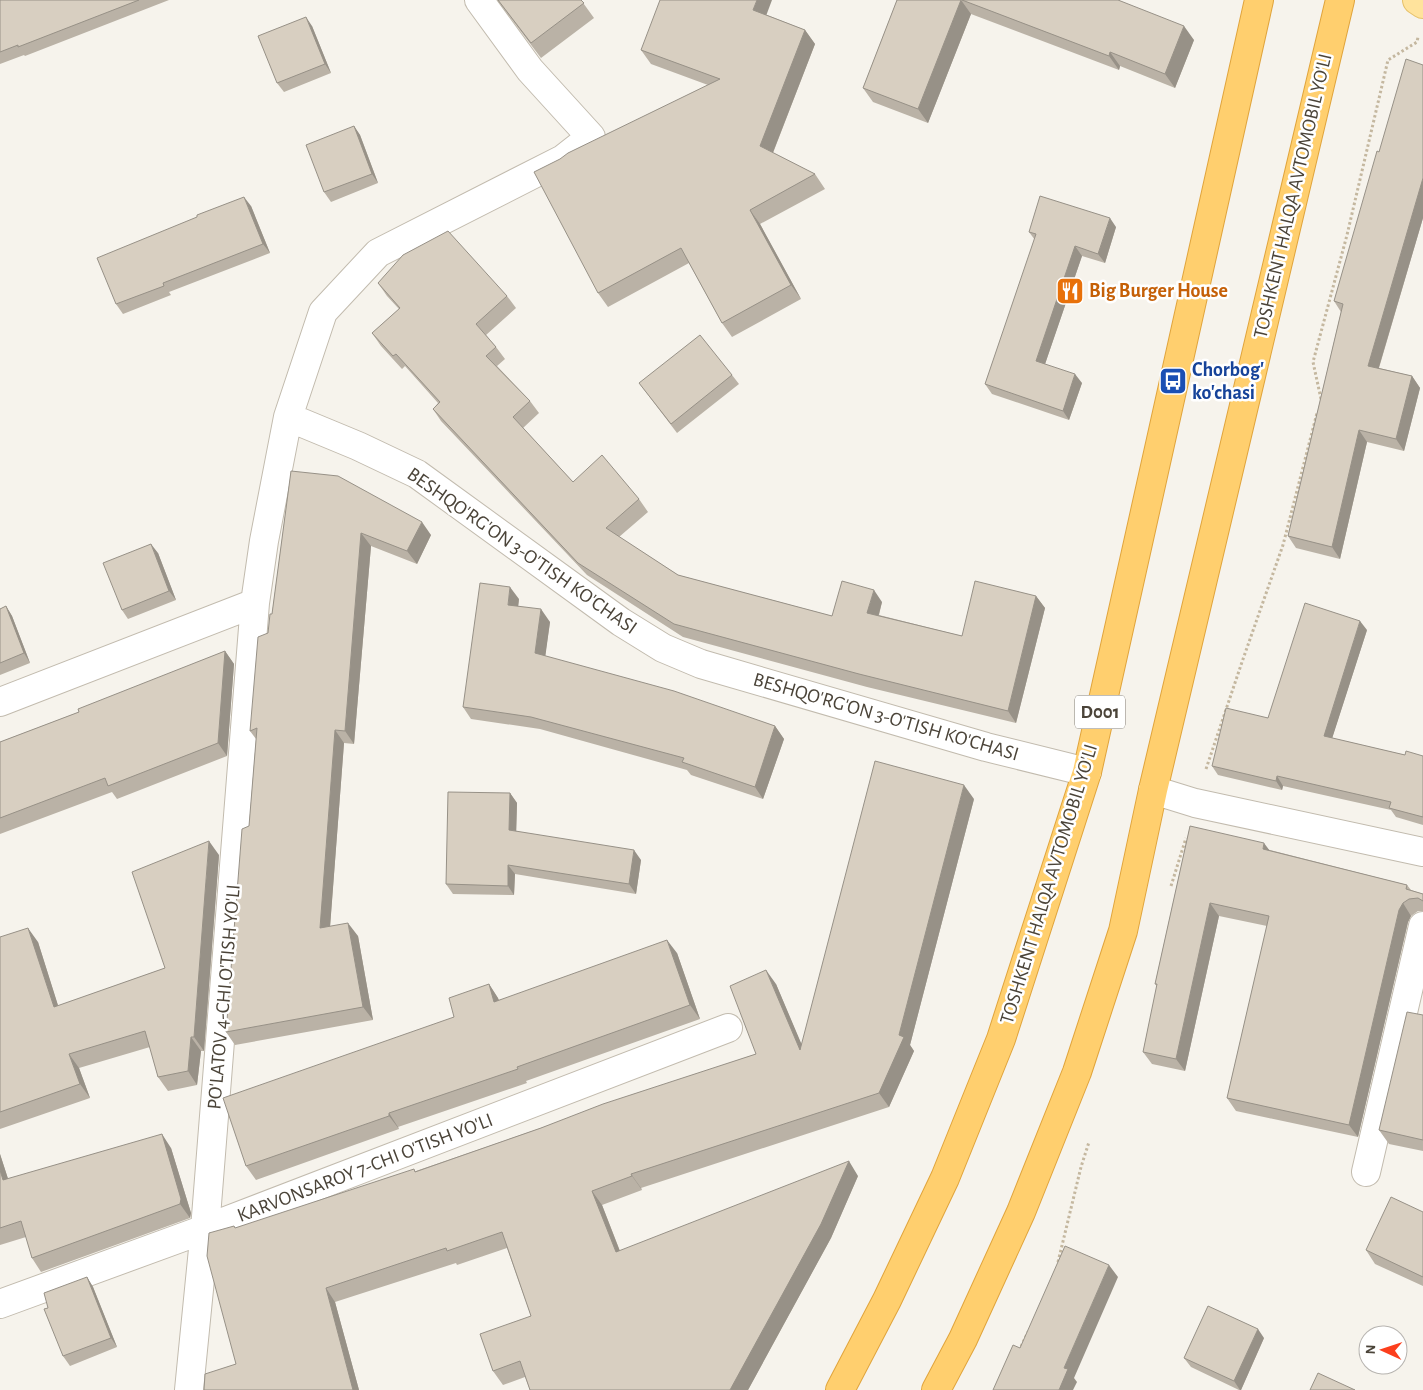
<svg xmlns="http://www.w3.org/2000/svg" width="1423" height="1390" font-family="'Alegreya Sans',sans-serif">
<rect width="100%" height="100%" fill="#f6f3ec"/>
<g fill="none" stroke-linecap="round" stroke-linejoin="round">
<g stroke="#c2bbae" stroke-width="30">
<path id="minor" d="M 288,417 L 358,446 L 417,474 L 621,622 L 663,648 L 701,664 L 986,747 L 1087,772
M 0,702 L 255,603
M 1153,790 L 1195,803 L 1423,852
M 1366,1172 L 1423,926
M 0,1304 L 205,1229 L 728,1028
M 189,1390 L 205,1229 L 255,603 L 264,541 L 288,417 L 323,312 L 378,253 L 563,159 L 591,137 L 530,70 L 479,0"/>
</g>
<g stroke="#e6c16a" stroke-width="30">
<path id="major" d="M 1417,0 L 1423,4"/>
</g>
<g stroke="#e0a43c" stroke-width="30">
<path id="highway" d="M 840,1390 L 887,1300 L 945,1178 L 1001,1039 L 1087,772 L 1259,0
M 936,1390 L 963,1339 L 1021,1212 L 1077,1072 L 1123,931 L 1153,790 L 1340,0"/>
</g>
<path stroke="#c4b79f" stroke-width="3" stroke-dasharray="2.5 2.5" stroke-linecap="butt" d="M 1321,399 L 1313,362 L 1347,235 L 1388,60 L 1417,42 L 1418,37
M 1206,769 L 1242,662 L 1283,545 L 1317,413
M 1171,886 L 1186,838
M 1058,1262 L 1081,1167 L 1089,1142
M 1019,1351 L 1028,1332"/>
<use href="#minor" stroke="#fff" stroke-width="28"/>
<use href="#major" stroke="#ffe39c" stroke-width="28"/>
<use href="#highway" stroke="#ffcf6e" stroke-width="28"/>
</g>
<path fill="#bab2a6" d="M 0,0 L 169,0 L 25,56 L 24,55 L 0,64 Z
M 497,0 L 581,0 L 594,18 L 541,58 Z
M 897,0 L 1118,0 L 1194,40 L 1175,88 L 1120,66 L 1119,70 L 971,14 L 928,123 L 873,102 L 863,88 Z
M 767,15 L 805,30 L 815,44 L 773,153 L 815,174 L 825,189 L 760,224 L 801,299 L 732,337 L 722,323 L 689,263 L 608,307 L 598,293 L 708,85 L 651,64 L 641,50 Z
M 312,26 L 331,73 L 284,92 L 277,83 Z
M 1423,65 L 1423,218 L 1379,368 L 1412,376 L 1420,388 L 1404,451 L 1367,442 L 1340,559 L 1296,548 L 1288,536 L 1341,312 L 1334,301 L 1379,152 Z
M 354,126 L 360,135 L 378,183 L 331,202 L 324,192 Z
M 251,206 L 270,253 L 169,292 L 171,295 L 123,314 L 116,304 Z
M 1116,227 L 1105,263 L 1082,256 L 1045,364 L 1082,383 L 1069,420 L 992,394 L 985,384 L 1035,240 L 1029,232 Z
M 378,283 L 507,296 L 516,308 L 486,335 L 496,347 L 505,359 L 497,366 L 530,401 L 539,413 L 523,428 L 573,482 L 639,499 L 648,512 L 619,537 L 678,575 L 832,616 L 882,602 L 879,615 L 962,636 L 1036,596 L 1045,608 L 1016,723 L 867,687 L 683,637 L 587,575 L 441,421 L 433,409 L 438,403 L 405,366 L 402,369 L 381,346 L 372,333 L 399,309 L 387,296 Z
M 732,375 L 739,384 L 677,433 L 639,383 Z
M 291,471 L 431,535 L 417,564 L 371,546 L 354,744 L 344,743 L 330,926 L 358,936 L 373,1020 L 235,1045 L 226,1032 L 249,826 L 256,739 L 250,731 L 272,614 Z
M 158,553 L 176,600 L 128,619 L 122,610 Z
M 519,599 L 518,606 L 550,622 L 545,656 L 775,726 L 784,739 L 763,799 L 691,775 L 687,770 L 540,729 L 471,719 L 463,707 Z
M 6,606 L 12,616 L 30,663 L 0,675 L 0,609 Z
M 1367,630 L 1332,738 L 1405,755 L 1423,756 L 1423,825 L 1396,817 L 1391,810 L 1283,786 L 1282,790 L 1218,775 L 1212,766 L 1268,718 Z
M 225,651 L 234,664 L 227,756 L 117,799 L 112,792 L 0,834 L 0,742 L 79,712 Z
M 510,793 L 517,803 L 516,831 L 641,860 L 636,894 L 515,874 L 514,895 L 453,894 L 446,884 Z
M 974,799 L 910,1045 L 914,1051 L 889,1107 L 641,1188 L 642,1190 L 602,1205 L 620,1251 L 858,1176 L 831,1238 L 748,1390 L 530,1390 L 525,1377 L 503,1385 L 493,1371 L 531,1316 L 507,1248 L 457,1265 L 456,1263 L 335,1302 L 359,1390 L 204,1390 L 236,1364 L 234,1226 L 235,1228 L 416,1171 L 756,1054 L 776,984 L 801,1044 Z
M 1190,826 L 1270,850 L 1407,885 L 1411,890 L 1423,894 L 1423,911 L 1418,911 L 1411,916 L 1408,922 L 1358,1137 L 1236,1111 L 1227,1098 L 1267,926 L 1219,916 L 1185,1071 L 1152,1064 L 1143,1052 L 1157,986 L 1155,984 Z
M 219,855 L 204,1051 L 201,1051 L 197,1085 L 168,1091 L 158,1077 L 150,1047 L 79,1068 L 90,1098 L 0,1129 L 0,937 L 38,942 L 58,1006 L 165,968 Z
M 677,953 L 700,1019 L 526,1081 L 527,1083 L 398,1127 L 399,1129 L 256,1180 L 246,1166 L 454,1017 L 489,984 L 499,1000 Z
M 1423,1015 L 1423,1151 L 1389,1144 L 1379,1130 Z
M 171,1148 L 191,1213 L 190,1218 L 41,1272 L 32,1258 L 26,1237 L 0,1245 L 0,1154 L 8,1179 Z
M 1423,1212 L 1423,1286 L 1375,1264 L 1366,1250 Z
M 87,1277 L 93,1287 L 117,1347 L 70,1366 L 63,1356 L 48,1308 Z
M 1264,1338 L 1241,1390 L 1239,1390 L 1191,1367 L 1184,1358 Z"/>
<path fill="#979187" d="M 757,0 L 772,0 L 763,24 L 753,10 Z
M 961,0 L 971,14 L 928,123 L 918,109 Z
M 306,17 L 312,26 L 331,73 L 325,64 Z
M 1184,26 L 1194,40 L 1175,88 L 1165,74 Z
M 805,30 L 815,44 L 770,160 L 760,146 Z
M 1110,52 L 1120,66 L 1119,70 L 1109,56 Z
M 354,126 L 360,135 L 378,183 L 372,174 Z
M 1423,178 L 1423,218 L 1376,377 L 1368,366 Z
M 244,197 L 251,206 L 270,253 L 263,244 Z
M 750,210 L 760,224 L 801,299 L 791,285 Z
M 1110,218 L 1116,227 L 1105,263 L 1098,254 Z
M 1075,246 L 1082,256 L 1043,370 L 1036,361 Z
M 1075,374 L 1082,383 L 1069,420 L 1063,411 Z
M 1412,376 L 1420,388 L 1404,451 L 1396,439 Z
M 1359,430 L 1367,442 L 1340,559 L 1332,547 Z
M 422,522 L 431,535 L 417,564 L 407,551 Z
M 361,533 L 371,546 L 354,744 L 345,731 Z
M 151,544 L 158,553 L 176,600 L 169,591 Z
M 510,587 L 519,599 L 517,617 L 508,605 Z
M 874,590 L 882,602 L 876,625 L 867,613 Z
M 1036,596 L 1045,608 L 1016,723 L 1008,711 Z
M 6,606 L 12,616 L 30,663 L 24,653 Z
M 541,609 L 550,622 L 544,666 L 535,653 Z
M 1360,621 L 1367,630 L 1330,745 L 1324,736 Z
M 225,651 L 234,664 L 227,756 L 218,743 Z
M 775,726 L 784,739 L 763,799 L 755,787 Z
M 335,730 L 344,743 L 329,941 L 320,928 Z
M 1277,776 L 1283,786 L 1282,790 L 1276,781 Z
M 964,785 L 974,799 L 910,1045 L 914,1051 L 889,1107 L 879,1093 L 899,1035 Z
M 510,793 L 517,803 L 516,840 L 509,830 Z
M 209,841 L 219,855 L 204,1051 L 194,1037 Z
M 1264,843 L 1273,855 L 1263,849 Z
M 634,850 L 641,860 L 636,894 L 629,884 Z
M 508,865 L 515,874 L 514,895 L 508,886 Z
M 1210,903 L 1219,916 L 1185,1071 L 1176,1059 Z
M 1403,903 L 1411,916 L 1408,922 L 1358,1137 L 1349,1125 L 1399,910 Z
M 348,923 L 358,936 L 373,1020 L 363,1007 Z
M 28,928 L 38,942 L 63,1021 L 54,1007 Z
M 667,940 L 677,953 L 700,1019 L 690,1005 Z
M 766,970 L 776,984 L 810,1064 L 800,1050 Z
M 489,984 L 498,998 L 504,1015 L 494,1002 Z
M 191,1037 L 201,1051 L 197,1085 L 188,1071 Z
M 69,1054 L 79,1068 L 90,1098 L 80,1084 Z
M 389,1113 L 398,1127 L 399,1129 L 389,1116 Z
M 162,1134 L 171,1148 L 191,1213 L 190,1218 L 180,1204 Z
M 0,1154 L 13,1194 L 3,1180 L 0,1170 Z
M 849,1161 L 858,1176 L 831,1238 L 748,1390 L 730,1390 Z
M 631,1174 L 641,1188 L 642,1190 L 632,1176 Z
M 592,1191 L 602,1205 L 626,1267 L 616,1252 Z
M 1109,1265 L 1118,1277 L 1074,1378 L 1077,1382 L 1073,1390 L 1059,1390 L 1064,1368 Z
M 87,1277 L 93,1287 L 117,1347 L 111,1338 Z
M 326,1288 L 335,1302 L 359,1390 L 353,1390 Z
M 1258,1329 L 1264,1338 L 1241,1390 L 1240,1390 L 1234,1381 Z"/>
<path fill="#d8cfc1" stroke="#979187" d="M 0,0 L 139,0 L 18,47 L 18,45 L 0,52 Z
M 498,0 L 581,0 L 584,3 L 531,43 Z
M 660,0 L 757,0 L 753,10 L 805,30 L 760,146 L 815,174 L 750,210 L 791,285 L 722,323 L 681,248 L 598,293 L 534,172 L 560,159 L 568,153 L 720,79 L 641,50 Z
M 897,0 L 961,0 L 918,109 L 863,88 Z
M 962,0 L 1118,0 L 1184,26 L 1165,74 L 1110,52 L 1109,56 Z
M 306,17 L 325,64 L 277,83 L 258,36 Z
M 1406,59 L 1423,65 L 1423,178 L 1368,366 L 1412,376 L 1396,439 L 1359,430 L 1332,547 L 1288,536 L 1343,304 L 1334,301 L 1377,151 L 1379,152 Z
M 354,126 L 372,174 L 324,192 L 306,145 Z
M 1040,196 L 1110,218 L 1098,254 L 1075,246 L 1036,361 L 1075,374 L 1063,411 L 985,384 L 1036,234 L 1029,232 Z
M 244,197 L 263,244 L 163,283 L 164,286 L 116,304 L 97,258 L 197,217 L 197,215 Z
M 448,231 L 507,296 L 476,324 L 496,347 L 486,356 L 530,401 L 513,417 L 573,482 L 602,455 L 639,499 L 606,528 L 678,575 L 832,616 L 842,581 L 874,590 L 867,613 L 962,636 L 975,581 L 1036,596 L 1008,711 L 859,674 L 674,624 L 578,563 L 433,409 L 440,402 L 396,354 L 393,356 L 372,333 L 400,308 L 378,283 L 403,255 Z
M 700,335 L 732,375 L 671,424 L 639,383 Z
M 291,471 L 338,476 L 422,522 L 407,551 L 361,533 L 345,731 L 335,730 L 320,928 L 348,923 L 363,1007 L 226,1032 L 242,829 L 249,826 L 257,728 L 250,731 L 258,637 L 268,633 L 270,614 L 272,614 Z
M 151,544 L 169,591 L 122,610 L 103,563 Z
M 480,583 L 510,587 L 508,605 L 541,609 L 535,653 L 674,691 L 775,726 L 755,787 L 682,762 L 684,758 L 531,717 L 463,707 Z
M 1305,603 L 1360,621 L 1324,736 L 1405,755 L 1406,751 L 1423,756 L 1423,817 L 1389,808 L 1391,802 L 1277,776 L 1276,781 L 1212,766 L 1226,708 L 1268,718 Z
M 6,606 L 24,653 L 0,663 L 0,609 Z
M 225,651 L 218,743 L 108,786 L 105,778 L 0,818 L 0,742 L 79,712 L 78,709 Z
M 875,761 L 964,785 L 899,1035 L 904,1037 L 879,1093 L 631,1174 L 632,1176 L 592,1191 L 616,1252 L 849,1161 L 821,1224 L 730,1390 L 530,1390 L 520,1361 L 493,1371 L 480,1334 L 531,1316 L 502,1232 L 447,1251 L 446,1248 L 326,1288 L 353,1390 L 204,1390 L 205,1374 L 236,1364 L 207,1256 L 209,1233 L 234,1226 L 235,1228 L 414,1169 L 415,1172 L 541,1128 L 603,1104 L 756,1054 L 730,986 L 766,970 L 800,1050 Z
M 448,792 L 510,793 L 509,830 L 634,850 L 629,884 L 508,865 L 508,886 L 446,884 Z
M 1190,826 L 1264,843 L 1263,849 L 1407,885 L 1406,889 L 1423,894 L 1423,901 L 1418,898 L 1409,899 L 1403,903 L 1399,910 L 1349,1125 L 1227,1098 L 1269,916 L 1210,903 L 1176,1059 L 1143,1052 L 1157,984 L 1155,984 Z
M 209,841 L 194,1037 L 191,1037 L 188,1071 L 158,1077 L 145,1031 L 69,1054 L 80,1084 L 0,1112 L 0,937 L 28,928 L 54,1007 L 165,968 L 132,872 Z
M 667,940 L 690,1005 L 517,1067 L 518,1069 L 389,1113 L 389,1116 L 246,1166 L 223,1098 L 454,1017 L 449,998 L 489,984 L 494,1002 Z
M 1407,1012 L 1423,1015 L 1423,1140 L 1379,1130 Z
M 162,1134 L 181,1199 L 180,1204 L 32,1258 L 21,1221 L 0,1228 L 0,1170 L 3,1180 Z
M 1391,1197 L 1423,1212 L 1423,1277 L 1366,1250 Z
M 1065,1246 L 1109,1265 L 1064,1368 L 1068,1369 L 1059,1390 L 993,1390 L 1013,1345 L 1020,1348 Z
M 87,1277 L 111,1338 L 63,1356 L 44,1309 L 48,1308 L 44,1293 Z
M 1208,1306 L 1258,1329 L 1234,1381 L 1184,1358 Z
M 1318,1373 L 1355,1390 L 1310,1390 Z"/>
<defs>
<g id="restaurant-square" transform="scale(1.4375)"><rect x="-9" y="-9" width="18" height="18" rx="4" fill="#e8710a" stroke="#fff"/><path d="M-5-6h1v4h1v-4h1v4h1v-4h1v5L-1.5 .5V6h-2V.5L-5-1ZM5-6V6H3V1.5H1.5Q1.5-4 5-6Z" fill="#fff"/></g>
<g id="bus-square" transform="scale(1.4375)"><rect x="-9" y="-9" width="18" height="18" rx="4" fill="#1a4fb4" stroke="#fff"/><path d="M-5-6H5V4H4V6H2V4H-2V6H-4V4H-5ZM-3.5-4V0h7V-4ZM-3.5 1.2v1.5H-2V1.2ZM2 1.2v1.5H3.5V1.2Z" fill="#fff"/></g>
</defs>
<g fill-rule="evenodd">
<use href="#restaurant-square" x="1070" y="291"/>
<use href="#bus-square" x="1173" y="381"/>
</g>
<g text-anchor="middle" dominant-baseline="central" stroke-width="5" stroke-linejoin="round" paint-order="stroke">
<rect fill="#fff" stroke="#817c74" stroke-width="1" x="1075" y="695.5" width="50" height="33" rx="4"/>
<g font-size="19" font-weight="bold" fill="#4b4439">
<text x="1100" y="712">D001</text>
</g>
<g font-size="20" fill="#4b4439" stroke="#fff">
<text transform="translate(1293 196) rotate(-77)">TOSHKENT HALQA AVTOMOBIL YO'LI</text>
<text transform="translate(522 551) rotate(35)">BESHQO'RG'ON 3-O'TISH KO'CHASI</text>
<text transform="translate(886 717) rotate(16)">BESHQO'RG'ON 3-O'TISH KO'CHASI</text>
<text transform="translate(1049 884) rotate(-73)">TOSHKENT HALQA AVTOMOBIL YO'LI</text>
<text transform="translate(224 997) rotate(-85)">PO'LATOV 4-CHI O'TISH YO'LI</text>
<text transform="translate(365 1168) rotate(-21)">KARVONSAROY 7-CHI O'TISH YO'LI</text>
</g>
<g font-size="20" font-weight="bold" fill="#c56008" stroke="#fff" text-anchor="start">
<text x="1089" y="291">Big Burger House</text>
</g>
<g font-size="20" font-weight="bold" fill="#164399" stroke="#fff" text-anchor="start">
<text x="1192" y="370">Chorbog'<tspan x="1192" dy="23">ko'chasi</tspan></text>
</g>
</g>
<g transform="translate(1383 1350) rotate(273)"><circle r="24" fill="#ffffff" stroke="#b7b4b0"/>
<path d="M0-4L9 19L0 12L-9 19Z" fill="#fc3f1d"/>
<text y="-8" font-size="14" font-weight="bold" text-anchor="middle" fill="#4b4439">N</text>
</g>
</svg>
